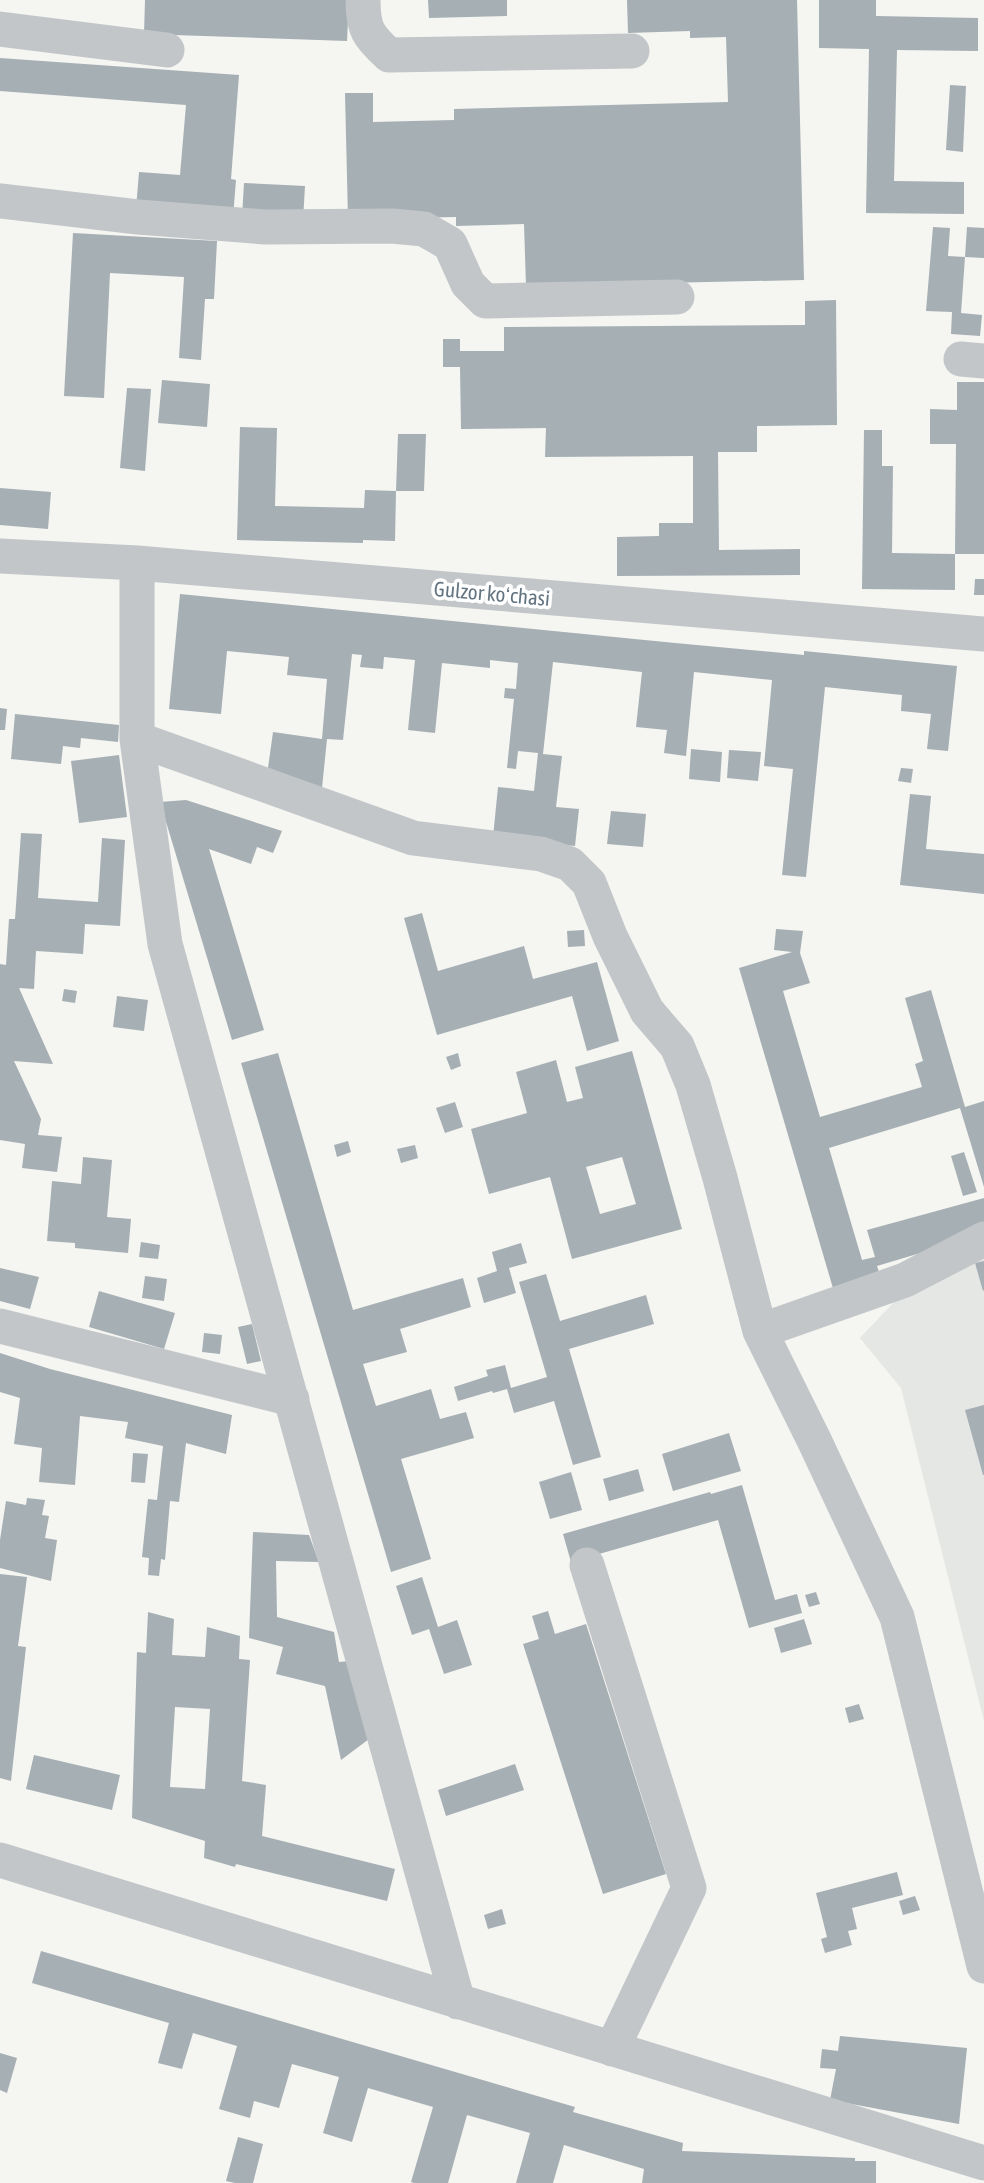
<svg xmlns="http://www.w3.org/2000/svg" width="984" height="2183" font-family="'Asap Condensed',sans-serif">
<rect width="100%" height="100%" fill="#f5f5f1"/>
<path fill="#e5e7e5" d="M 984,1253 L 984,1721 L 901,1388 L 860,1338 L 914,1281 Z"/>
<path fill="#a6afb4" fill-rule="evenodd" d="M 145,0 L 349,0 L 347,41 L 144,34 Z
M 428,0 L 507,0 L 507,16 L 429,18 Z
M 627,0 L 797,0 L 804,280 L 526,286 L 524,224 L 456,226 L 456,217 L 348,219 L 345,93 L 373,93 L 373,122 L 454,120 L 454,109 L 728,102 L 726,37 L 690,38 L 690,31 L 628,33 Z
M 819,0 L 876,0 L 876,16 L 978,18 L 978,51 L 897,50 L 894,181 L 964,182 L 964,214 L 866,213 L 869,49 L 819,48 Z
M 0,58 L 239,75 L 231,179 L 236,180 L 233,217 L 136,209 L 139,172 L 180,175 L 186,105 L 0,91 Z
M 950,85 L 966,86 L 963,152 L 946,150 Z
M 244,183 L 305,186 L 303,220 L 242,217 Z
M 933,227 L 950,228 L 948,256 L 965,257 L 967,227 L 984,228 L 984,258 L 965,257 L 961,313 L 982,315 L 980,336 L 951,334 L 952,312 L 926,311 Z
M 73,233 L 217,241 L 214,299 L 205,299 L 201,360 L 179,358 L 184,277 L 110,273 L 104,398 L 64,396 Z
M 836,300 L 837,425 L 757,426 L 757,452 L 718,452 L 719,550 L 800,549 L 800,575 L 617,576 L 617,537 L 659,536 L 659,523 L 693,523 L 693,456 L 545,457 L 546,428 L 461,429 L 460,367 L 443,367 L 443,339 L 460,339 L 460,351 L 504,351 L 504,327 L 805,325 L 805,301 Z
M 162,380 L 210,384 L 207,427 L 158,423 Z
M 957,382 L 984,382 L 984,554 L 955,554 L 956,444 L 930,444 L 930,409 L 957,410 Z
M 127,388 L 151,389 L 145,471 L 120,468 Z
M 240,427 L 277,428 L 275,506 L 364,508 L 365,490 L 396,491 L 395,541 L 363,540 L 363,543 L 237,540 Z
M 864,430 L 882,430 L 882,466 L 893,466 L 892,553 L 955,554 L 955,590 L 862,589 Z
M 398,434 L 426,434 L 424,491 L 396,491 Z
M 0,488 L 51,492 L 48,529 L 0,525 Z
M 975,579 L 984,579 L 984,595 L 974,595 Z
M 180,594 L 675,643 L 804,655 L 804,651 L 957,666 L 948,751 L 927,749 L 931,714 L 901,711 L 902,695 L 825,687 L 806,877 L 782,875 L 793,769 L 764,766 L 772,680 L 694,672 L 686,756 L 664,753 L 667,730 L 636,727 L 642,672 L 553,662 L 543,754 L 562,756 L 556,807 L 579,809 L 575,846 L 493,837 L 498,787 L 534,791 L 538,753 L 518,751 L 516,769 L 507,768 L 514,699 L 504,698 L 505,688 L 516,689 L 518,663 L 490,660 L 490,668 L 442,663 L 435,733 L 408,730 L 415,660 L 384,657 L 383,669 L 360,667 L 362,655 L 352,654 L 343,740 L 327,739 L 322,788 L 268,768 L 273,732 L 322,739 L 327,679 L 287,675 L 289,657 L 227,651 L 221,714 L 169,709 Z
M 0,708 L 7,709 L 5,730 L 0,730 Z
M 15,714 L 119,725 L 118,742 L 81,738 L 80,748 L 63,746 L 61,764 L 11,759 Z
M 691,749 L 722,752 L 720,782 L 689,779 Z
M 729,750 L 761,752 L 758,781 L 727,778 Z
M 119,755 L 127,817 L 79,823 L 71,761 Z
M 901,768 L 913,769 L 911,783 L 898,781 Z
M 910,794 L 931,796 L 926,849 L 984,854 L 984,894 L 900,885 Z
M 186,800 L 282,831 L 273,853 L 257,847 L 251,864 L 209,849 L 264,1030 L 232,1040 L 160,802 Z
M 611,811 L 646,814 L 643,847 L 607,844 Z
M 21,833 L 42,834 L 38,898 L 98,902 L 102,838 L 125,840 L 120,926 L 85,924 L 83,954 L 36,951 L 34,989 L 19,988 L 53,1064 L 14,1061 L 41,1119 L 38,1135 L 62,1137 L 57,1172 L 22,1168 L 25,1144 L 0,1140 L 0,964 L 6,965 L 9,919 L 15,919 Z
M 422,913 L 438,971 L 524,946 L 533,979 L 597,962 L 619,1041 L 587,1051 L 572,996 L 437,1035 L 404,918 Z
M 776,929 L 803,931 L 800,953 L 810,983 L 783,991 L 820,1117 L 922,1087 L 915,1064 L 923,1061 L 905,998 L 931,990 L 965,1107 L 984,1101 L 984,1187 L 960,1108 L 829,1148 L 862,1260 L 875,1257 L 867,1230 L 984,1198 L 984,1230 L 947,1245 L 877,1266 L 882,1281 L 835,1295 L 739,968 L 792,952 L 774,950 Z
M 584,930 L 585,946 L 568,947 L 567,931 Z
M 64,989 L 77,991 L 75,1003 L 62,1001 Z
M 117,996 L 148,1000 L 144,1031 L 113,1027 Z
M 632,1051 L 682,1229 L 572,1259 L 550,1177 L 489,1194 L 471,1129 L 527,1113 L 516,1072 L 556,1060 L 567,1102 L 583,1098 L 575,1067 ZM 622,1157 L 636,1204 L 600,1214 L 586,1167 Z
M 278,1053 L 353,1310 L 463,1278 L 471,1307 L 400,1329 L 407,1352 L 363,1364 L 376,1406 L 431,1389 L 440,1419 L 466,1412 L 474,1438 L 401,1459 L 431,1559 L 391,1572 L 241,1063 Z
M 458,1053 L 461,1066 L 451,1070 L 446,1057 Z
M 455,1102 L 463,1127 L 445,1133 L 436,1108 Z
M 348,1141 L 351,1152 L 337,1157 L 334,1145 Z
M 415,1145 L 418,1158 L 401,1163 L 397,1149 Z
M 964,1152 L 977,1192 L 963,1196 L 951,1156 Z
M 83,1157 L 112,1160 L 107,1217 L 131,1219 L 128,1253 L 75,1248 L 75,1243 L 47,1241 L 52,1181 L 81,1184 Z
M 141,1242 L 160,1245 L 158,1259 L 139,1257 Z
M 521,1243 L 527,1263 L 509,1268 L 516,1293 L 484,1303 L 477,1278 L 497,1271 L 492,1252 Z
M 984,1261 L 984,1290 L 983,1291 L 975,1263 Z
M 0,1268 L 39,1277 L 30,1309 L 0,1301 Z
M 546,1274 L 560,1321 L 646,1295 L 654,1324 L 569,1349 L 601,1457 L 573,1465 L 554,1401 L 514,1413 L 507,1389 L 493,1393 L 492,1391 L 458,1401 L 454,1387 L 488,1376 L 486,1370 L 505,1365 L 511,1388 L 547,1377 L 519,1282 Z
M 145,1276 L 167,1279 L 164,1301 L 142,1298 Z
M 99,1291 L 175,1313 L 164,1349 L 89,1327 Z
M 252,1324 L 261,1361 L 247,1364 L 238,1327 Z
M 204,1333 L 222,1335 L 220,1354 L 202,1352 Z
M 0,1353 L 50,1369 L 232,1415 L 226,1454 L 186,1443 L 179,1502 L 170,1501 L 165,1560 L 161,1559 L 159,1576 L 148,1575 L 149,1558 L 142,1557 L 148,1499 L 157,1500 L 163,1446 L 125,1438 L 128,1422 L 80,1416 L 75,1485 L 39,1482 L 42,1448 L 14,1444 L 20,1398 L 0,1392 Z
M 984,1405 L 984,1475 L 983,1475 L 965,1410 Z
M 729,1433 L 741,1471 L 673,1491 L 662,1454 Z
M 133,1453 L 148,1454 L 145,1483 L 131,1482 Z
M 638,1469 L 644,1491 L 609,1501 L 603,1479 Z
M 571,1472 L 582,1510 L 550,1519 L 539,1482 Z
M 742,1485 L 775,1600 L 797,1594 L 802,1613 L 749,1628 L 718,1520 L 571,1562 L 563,1534 L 710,1492 L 711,1494 Z
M 27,1498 L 45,1500 L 42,1515 L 49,1516 L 45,1538 L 57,1540 L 51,1581 L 0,1568 L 0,1540 L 6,1501 L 26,1505 Z
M 253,1532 L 309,1535 L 319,1562 L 276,1561 L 277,1617 L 334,1632 L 339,1662 L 350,1661 L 369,1739 L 341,1760 L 325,1686 L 276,1674 L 283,1647 L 249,1638 Z
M 0,1574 L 27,1577 L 18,1646 L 26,1647 L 11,1781 L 0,1778 Z
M 422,1577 L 438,1627 L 457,1620 L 472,1665 L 444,1674 L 429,1629 L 412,1635 L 396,1586 Z
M 816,1592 L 820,1604 L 809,1607 L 805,1595 Z
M 548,1611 L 555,1634 L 586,1624 L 666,1874 L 603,1894 L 523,1644 L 539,1639 L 532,1616 Z
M 148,1612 L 174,1619 L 172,1655 L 205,1657 L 207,1627 L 240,1636 L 239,1659 L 250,1660 L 242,1781 L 266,1785 L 262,1836 L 395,1869 L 387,1901 L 236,1864 L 235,1867 L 204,1858 L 205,1841 L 132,1818 L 137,1652 L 146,1653 ZM 175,1707 L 210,1709 L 205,1789 L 170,1787 Z
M 804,1619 L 812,1644 L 781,1653 L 774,1628 Z
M 859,1704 L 864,1719 L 849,1723 L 845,1708 Z
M 34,1755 L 120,1775 L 112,1810 L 26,1789 Z
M 515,1764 L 524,1790 L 446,1816 L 438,1790 Z
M 897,1872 L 903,1895 L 852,1908 L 857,1929 L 848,1931 L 852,1945 L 825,1953 L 821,1939 L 827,1937 L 816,1893 Z
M 915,1896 L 920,1910 L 903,1915 L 899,1901 Z
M 502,1909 L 506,1924 L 488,1929 L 484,1915 Z
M 41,1951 L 575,2107 L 573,2112 L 683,2143 L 682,2151 L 855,2158 L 855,2161 L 876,2161 L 876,2183 L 642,2183 L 644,2169 L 564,2145 L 553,2183 L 516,2183 L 530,2133 L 467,2115 L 448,2183 L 414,2183 L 411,2182 L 433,2107 L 368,2088 L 352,2142 L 323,2133 L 339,2077 L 292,2064 L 279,2108 L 254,2101 L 250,2118 L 219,2109 L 237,2046 L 193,2033 L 182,2069 L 158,2063 L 169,2023 L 32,1983 Z
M 840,2036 L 967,2048 L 959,2124 L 830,2100 L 836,2069 L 820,2068 L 822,2049 L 838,2051 Z
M 0,2053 L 17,2058 L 7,2093 L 0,2090 Z
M 238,2137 L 263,2144 L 253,2183 L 235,2183 L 226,2181 Z"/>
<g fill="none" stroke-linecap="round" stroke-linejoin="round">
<path stroke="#c2c6c9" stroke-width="35" d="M 363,0 C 363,29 368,36 389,55 L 632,51
M 0,29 L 167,50
M 0,201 L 138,217 L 265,227 L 392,226 L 424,229 L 450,244 L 468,284 L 485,301 L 677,297
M 961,359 L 984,361
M 0,556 L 137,563 L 984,634
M 137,563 L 137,739 L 165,944 L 458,2002
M 137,739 L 413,838 L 541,854 L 570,864 L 589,883 L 610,936 L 647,1011 L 677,1046 L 693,1085 L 720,1178 L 760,1331 L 815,1442 L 897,1617 L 984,1966
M 0,1326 L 292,1399
M 760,1331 L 905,1280 L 984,1239
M 587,1565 L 689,1888 L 612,2049
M 0,1860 L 984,2163"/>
</g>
<g text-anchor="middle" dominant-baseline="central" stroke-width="7" stroke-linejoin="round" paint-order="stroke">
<g font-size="21" fill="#647582" stroke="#fff">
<text transform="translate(492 593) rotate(5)">Gulzor koʻchasi</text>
</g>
</g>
</svg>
